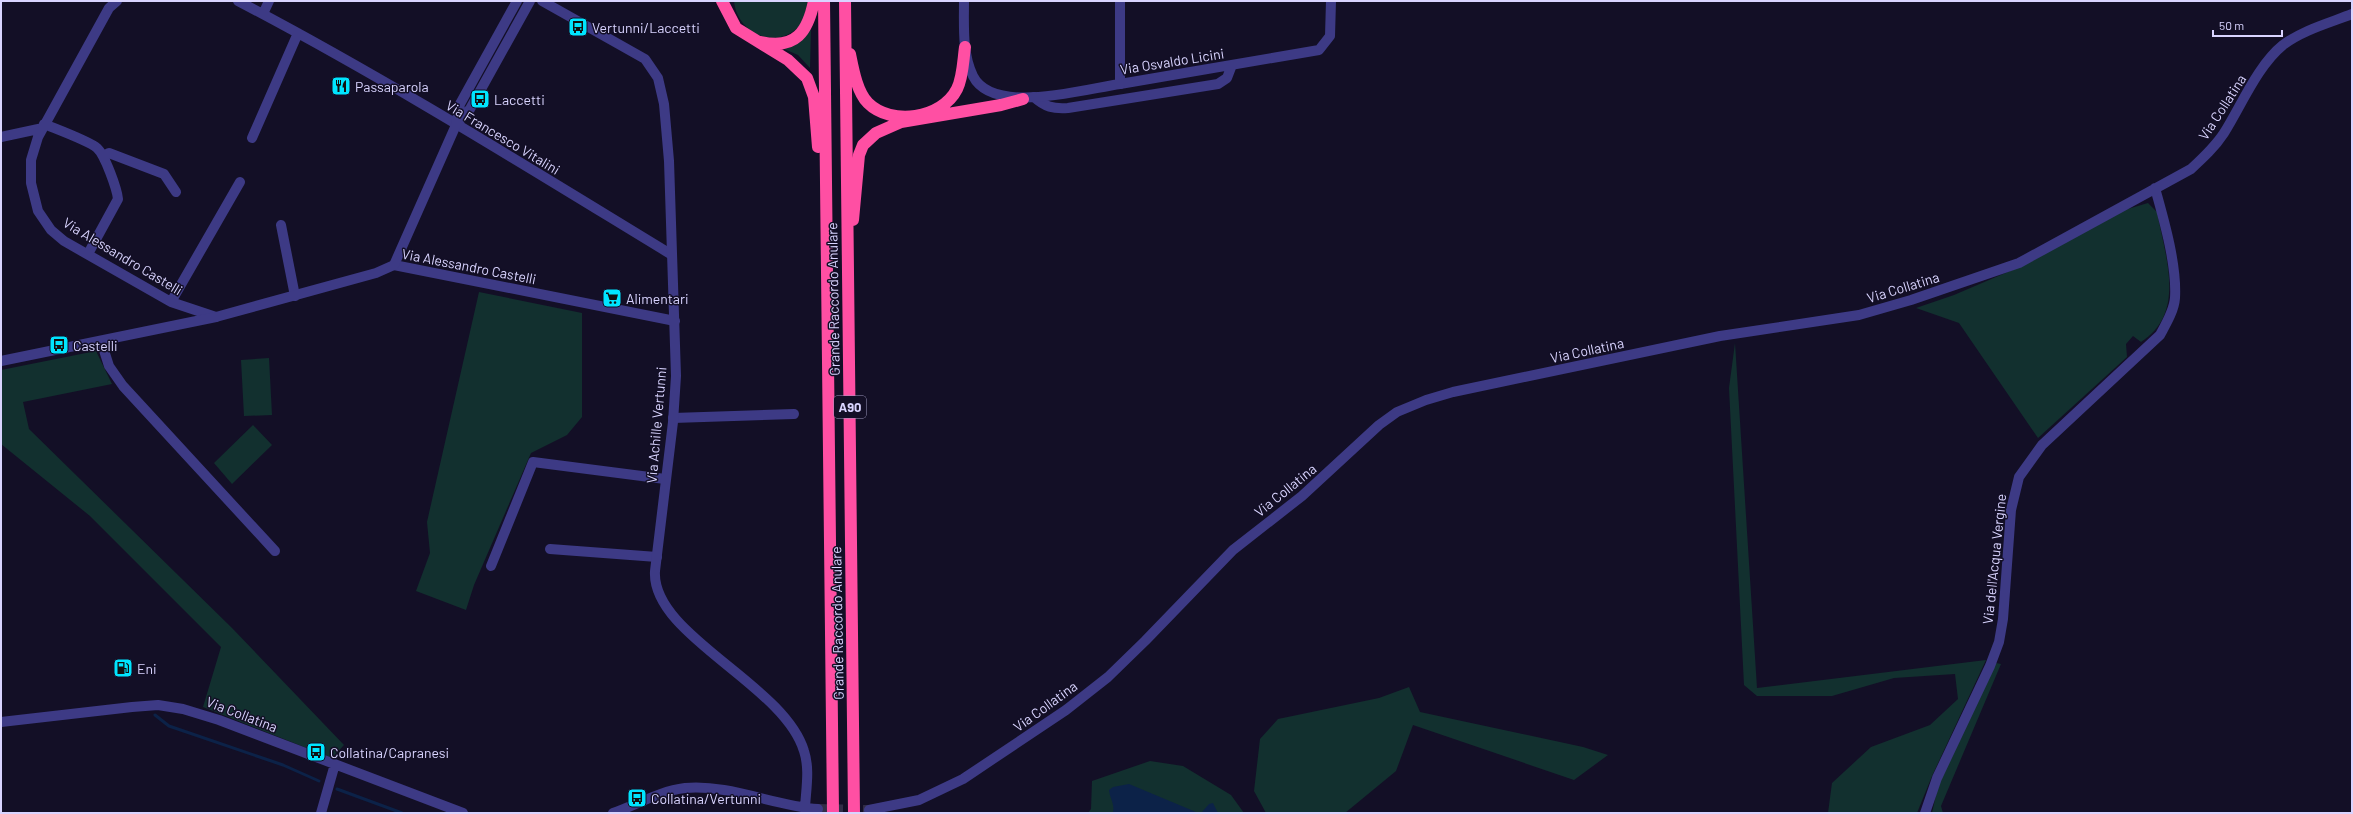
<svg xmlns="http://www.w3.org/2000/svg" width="2353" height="814" font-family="Barlow,sans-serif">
<rect width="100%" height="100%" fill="#130f26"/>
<path fill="#12302f" d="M 734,1 L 808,1 C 806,8 805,19 801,24 C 778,52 737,34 734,1 Z
M 811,30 L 810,68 L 798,55 L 784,49 Z
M 2148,203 L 2157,212 C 2165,256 2187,313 2141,342 L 2133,336 L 2126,344 L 2127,357 L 2038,438 L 1959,323 L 1916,308 L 1954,295 L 2024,265 L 2121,211 Z
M 479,292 L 582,313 L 582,417 L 567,435 L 531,453 L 474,585 L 466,610 L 416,591 L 430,553 L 427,522 Z
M 1735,343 L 1757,688 L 1986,660 L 1932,776 L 1917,813 L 1828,813 L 1832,783 L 1871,747 L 1930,725 L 1958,699 L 1955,674 L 1894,678 L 1832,696 L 1757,696 L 1744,685 L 1729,388 Z
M 96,351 L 112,384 L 23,402 L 29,429 L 232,628 L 344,745 L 332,758 L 203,707 L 221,647 L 90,516 L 1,444 L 1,370 Z
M 269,358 L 272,415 L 244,416 L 241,360 Z
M 253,425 L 272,445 L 232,484 L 214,463 Z
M 1996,663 L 2001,664 L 1941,806 L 1943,813 L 1932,813 L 1938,786 Z
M 1409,687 L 1420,712 L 1583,747 L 1608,755 L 1574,780 L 1413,725 L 1396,771 L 1345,813 L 1266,813 L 1254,791 L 1260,739 L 1278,719 L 1379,698 Z
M 1150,761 L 1183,766 L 1231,795 L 1244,813 L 1088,813 L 1091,809 L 1092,781 Z"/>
<path fill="#0c2248" d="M 1129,784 L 1196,812 L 1202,812 L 1209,804 L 1213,803 L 1218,813 L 1113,813 C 1115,804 1110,799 1109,790 L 1113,787 Z"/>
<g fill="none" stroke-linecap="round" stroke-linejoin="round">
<path stroke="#0c2248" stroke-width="3" d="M 155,715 L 169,726 L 283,765 L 319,781
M 337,789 L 402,813"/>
<path stroke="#312d47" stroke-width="10" stroke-dasharray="10 5" stroke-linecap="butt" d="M 818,809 L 869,810"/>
<path stroke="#3d3a85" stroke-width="10" d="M 117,1 L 109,8 L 38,137 L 31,160 L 31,183 L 38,211 L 51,230 L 64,241 L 171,302 L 216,317
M 238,1 C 387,79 529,168 672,255
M 263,14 L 269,1
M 1120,84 L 1319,50 L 1330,36 L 1331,1
M 1034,97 C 1045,107 1053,109 1068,108 L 1218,84 L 1227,78 L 1232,65
M 44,124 C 56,129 89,141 97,148 C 105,155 117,189 118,199 L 88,254
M 1,137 L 43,128
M 252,138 L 298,33
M 103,156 L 109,153 L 164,174 L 176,192
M 281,225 L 295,296
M 394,265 L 675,321
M 171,302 L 240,182
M 101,341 L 109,366 L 123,386 L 275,551
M 673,418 L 794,414
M 550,549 L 657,557
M 491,566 L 533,462 L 665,479"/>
<path stroke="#3d3a85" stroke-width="10" d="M 542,1 L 645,59 L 658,78 L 664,104 L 669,161 L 676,376 L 673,422 L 655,571 C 651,635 784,684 804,751 C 810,769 806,789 805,808
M 964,1 C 964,25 962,54 973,76 C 993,116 1084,89 1120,84 L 1120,1
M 457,123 L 470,109 L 530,1
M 1,361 L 216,317 L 376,273 L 394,265 L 456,125 L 460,104 L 517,1
M 1,722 L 132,707 L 158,705 L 183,709 L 219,720 L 463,813
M 869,810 L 919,800 L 963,779 L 1066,710 L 1108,677 L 1145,641 L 1233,550 L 1302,496 L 1379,425 L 1397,412 L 1426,400 L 1453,392 L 1720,336 L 1859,315 L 1911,300 L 2019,263 L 2191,169 C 2203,158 2215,147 2224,133 C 2241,106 2258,65 2283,45 C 2303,30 2329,23 2352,14
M 321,813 L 335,764
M 613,813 C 636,805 660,791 685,788 C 730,784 774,806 818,809
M 1925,813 L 1937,778 L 1990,666 L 1999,642 L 2003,619 L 2011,510 L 2019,477 L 2042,445 L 2160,335 C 2166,324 2174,311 2175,298 C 2177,265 2164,220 2155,188"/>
<path stroke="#ff4fa3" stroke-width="12" d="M 722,1 L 736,28 L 788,60 L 807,78 L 814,97 L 818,147
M 824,1 L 833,813
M 845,1 L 854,813
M 761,42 C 796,50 808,31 814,1
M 850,54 C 853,69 857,92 868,103 C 891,126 942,119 957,89 C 963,77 963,61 965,47
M 853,220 L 859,155 L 863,145 L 876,133 L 901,122 L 1001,105 L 1023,99"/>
</g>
<defs>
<g id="bus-square" transform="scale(1)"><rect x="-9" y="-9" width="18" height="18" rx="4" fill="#00e5ff" stroke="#130f26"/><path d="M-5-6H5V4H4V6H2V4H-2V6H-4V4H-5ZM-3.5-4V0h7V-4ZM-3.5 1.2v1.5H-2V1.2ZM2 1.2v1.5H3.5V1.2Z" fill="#111"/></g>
<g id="restaurant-square" transform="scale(1)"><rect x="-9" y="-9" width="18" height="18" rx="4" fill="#00e5ff" stroke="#130f26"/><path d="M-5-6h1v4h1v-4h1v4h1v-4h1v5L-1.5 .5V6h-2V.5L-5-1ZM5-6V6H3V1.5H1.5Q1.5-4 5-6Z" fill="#111"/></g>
<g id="supermarket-square" transform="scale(1)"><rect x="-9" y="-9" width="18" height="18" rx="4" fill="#00e5ff" stroke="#130f26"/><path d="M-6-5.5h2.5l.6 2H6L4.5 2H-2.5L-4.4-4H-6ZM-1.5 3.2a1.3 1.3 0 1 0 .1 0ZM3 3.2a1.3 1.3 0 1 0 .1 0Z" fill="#111"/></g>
<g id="fuel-square" transform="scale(1)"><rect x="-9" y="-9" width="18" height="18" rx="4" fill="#00e5ff" stroke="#130f26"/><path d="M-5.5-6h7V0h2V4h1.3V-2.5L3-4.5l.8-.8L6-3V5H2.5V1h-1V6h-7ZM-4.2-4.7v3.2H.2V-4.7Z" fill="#111"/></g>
</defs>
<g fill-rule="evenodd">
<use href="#bus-square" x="578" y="27"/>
<use href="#restaurant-square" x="341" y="86"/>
<use href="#bus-square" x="480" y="99"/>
<use href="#supermarket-square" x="612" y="298"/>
<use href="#bus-square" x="59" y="345"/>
<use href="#fuel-square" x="123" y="668"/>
<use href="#bus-square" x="316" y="752"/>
<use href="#bus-square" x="637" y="798"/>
</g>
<g text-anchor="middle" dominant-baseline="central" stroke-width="3" stroke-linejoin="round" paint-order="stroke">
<rect fill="#130f26" stroke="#9e99be" stroke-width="1" x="834" y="396" width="32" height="22" rx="3"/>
<g font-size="13" font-weight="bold" fill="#d9d4ff">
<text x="850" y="407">A90</text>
</g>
<g font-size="14" fill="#d9d4ff" stroke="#130f26" text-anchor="start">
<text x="592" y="27">Vertunni/Laccetti</text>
<text x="355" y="86">Passaparola</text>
<text x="494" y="99">Laccetti</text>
<text x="626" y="298">Alimentari</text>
<text x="73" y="345">Castelli</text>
<text x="137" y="668">Eni</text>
<text x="330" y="752">Collatina/Capranesi</text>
<text x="651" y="798">Collatina/Vertunni</text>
</g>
<g font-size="14" fill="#d9d4ff" stroke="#130f26">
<text transform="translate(1172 61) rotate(-9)">Via Osvaldo Licini</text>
<text transform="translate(2222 107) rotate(-57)">Via Collatina</text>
<text transform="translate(503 137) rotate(31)">Via Francesco Vitalini</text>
<text transform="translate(123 256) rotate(31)">Via Alessandro Castelli</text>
<text transform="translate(469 266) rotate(11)">Via Alessandro Castelli</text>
<text transform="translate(1903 287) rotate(-17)">Via Collatina</text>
<text transform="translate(833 299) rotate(-91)">Grande Raccordo Anulare</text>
<text transform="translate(1587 350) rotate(-12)">Via Collatina</text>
<text transform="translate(656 425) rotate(-85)">Via Achille Vertunni</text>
<text transform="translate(1285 490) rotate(-39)">Via Collatina</text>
<text transform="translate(1994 559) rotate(-84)">Via dell'Acqua Vergine</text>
<text transform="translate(837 623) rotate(-91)">Grande Raccordo Anulare</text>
<text transform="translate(1045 706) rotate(-36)">Via Collatina</text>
<text transform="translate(242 714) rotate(21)">Via Collatina</text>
</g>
</g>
<rect width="2353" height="814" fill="none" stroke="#d9d4ff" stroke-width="4"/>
<path d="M2213 30v6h69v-6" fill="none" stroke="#d9d4ff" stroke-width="2"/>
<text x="2219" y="30" font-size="12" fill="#d9d4ff" stroke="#130f26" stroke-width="3" paint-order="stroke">50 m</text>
</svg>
